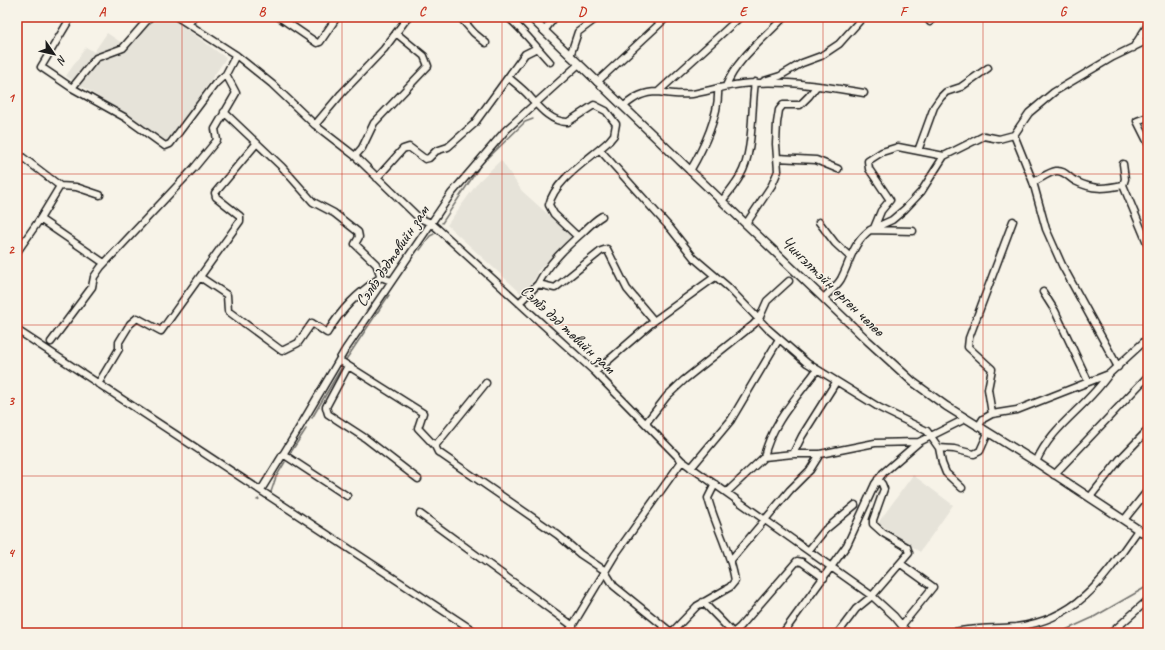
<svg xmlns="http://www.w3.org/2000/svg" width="1165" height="650" font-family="Caveat,sans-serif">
<rect width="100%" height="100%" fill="#f7f3e8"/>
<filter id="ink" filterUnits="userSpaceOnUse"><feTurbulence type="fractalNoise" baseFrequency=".025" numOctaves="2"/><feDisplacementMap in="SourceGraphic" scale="8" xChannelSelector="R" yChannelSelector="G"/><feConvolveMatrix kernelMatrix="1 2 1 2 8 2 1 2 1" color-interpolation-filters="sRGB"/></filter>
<g filter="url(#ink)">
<path fill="#e6e3d9" d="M 144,17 L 156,17 L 166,20 L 170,17 L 226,58 L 167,144 L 150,134 L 152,131 L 66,76 L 86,47 L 94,52 L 107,33 L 122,43 Z
M 501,160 L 522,191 L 572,236 L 537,272 L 536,277 L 522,294 L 447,225 L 479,181 Z
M 913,475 L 953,505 L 920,552 L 878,523 Z"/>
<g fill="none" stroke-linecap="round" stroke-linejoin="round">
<path stroke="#72716c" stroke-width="1.5" d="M 487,159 L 525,122 L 533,119
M 442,223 L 478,169
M 420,250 L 430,236 L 434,234
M 345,361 L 389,295
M 312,418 L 342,367
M 289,455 L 306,429
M 271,492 L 276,477 L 285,462
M 257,500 L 259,499
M 1059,633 L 1092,618 L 1148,586"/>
<g stroke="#1c1c1c" stroke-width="9">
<path id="minor" d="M 71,17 L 41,67 L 72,88 L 126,118 L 165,146 L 170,144 L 215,84 L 226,74
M 177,17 L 188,24
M 194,17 L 188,24 L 236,55 L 272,84 L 315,125 L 355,156 L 419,218 L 431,223 L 438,229 L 595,372 L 682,461 L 872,596 L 894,616 L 908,633
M 279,17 L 317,43 L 320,42 L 337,17
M 460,17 L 474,33 L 486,43
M 508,17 C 524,31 536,47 550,62
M 926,17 L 930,22
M 544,31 L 555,17
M 1133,48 L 1148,25
M 570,56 L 578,32 L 598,17
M 509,78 C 516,84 524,90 530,97 C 539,107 552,123 568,122 L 594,105 L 606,111 L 616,124 L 614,135 L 609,141 C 590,159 555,179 549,205 L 554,214 L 577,236
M 764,81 L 780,76 L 802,63 L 821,56 L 839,44 L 863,17
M 597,82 L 667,17
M 726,86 C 737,58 765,38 784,17
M 72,88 L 96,58 L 123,48 L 150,17
M 658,92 C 670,94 681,95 692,94 C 713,90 733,83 755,83 C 791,81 828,87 864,93
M 624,106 C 635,97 643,92 658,92 L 740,17
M 224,112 L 282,167 L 313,202 L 334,213 L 358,232 L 359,237 L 355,244 L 376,264 L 381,277
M 1148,117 L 1137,121 L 1148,143
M 315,125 L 341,94 L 384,49 L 408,17
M 1014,135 L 1033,182 L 1046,229 L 1062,265 L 1118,367
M 600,150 L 671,229 L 694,258 L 728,287 L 768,329 L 807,363 L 880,408 L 927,431 L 939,448 L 942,463 L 946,473 L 962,488
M 918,151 L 934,107 L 941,97 L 946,92 L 961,87 L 988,68
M 17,153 L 60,186 L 76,187 L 100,195
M 355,156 L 362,148 L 374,123 L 428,66 L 424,56 L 396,33
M 777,158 L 816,160 L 838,169
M 690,171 C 703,149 720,114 718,88
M 377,178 L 403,149 L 409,147 L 425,159 L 429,158 L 436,151 L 448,147 L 474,124 L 525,54 L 537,48
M 1033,182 C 1040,179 1049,172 1056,171 C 1064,170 1068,177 1075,181 C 1093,190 1104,189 1123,185 L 1148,245
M 1123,185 L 1125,179 L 1123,164
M 60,186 L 40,219 L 104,263
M 722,201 C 728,193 735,185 740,176 C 754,153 751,109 755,82
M 602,216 C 595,220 589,226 583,232 C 565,248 549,263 538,284 L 555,288 L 601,251 L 607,249 L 627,289 L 654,321
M 819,222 L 835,243 L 849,256
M 746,224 L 772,185 L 778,171 L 776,144 L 777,123 L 779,110 L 783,105 L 800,105 L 809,96 L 816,87
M 874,228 L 881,211 L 890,200 L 869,169 L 868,161 L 882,152 L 898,147 L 944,156
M 870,230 L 892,220 L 905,209 L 921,192 L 944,156 L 984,136 L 999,139 L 1014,135 L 1029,113 L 1054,92 L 1113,57 L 1148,40
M 17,252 L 40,219
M 200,277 L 227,295 L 228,311 L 282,351 L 298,343 L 312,323 L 327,333 C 343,307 356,295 381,277 L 391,281
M 1043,292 L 1055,311 L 1088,381
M 824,298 C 829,292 837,286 841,279 C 851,260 852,244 870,230 L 913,231
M 519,303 L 538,284
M 17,330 L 477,633
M 51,342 L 92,287 L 94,277 L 101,267 L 194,168 L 217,140 L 215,129 L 236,93 L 226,74 L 236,55
M 339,360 L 423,413 L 418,428 L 435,446
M 348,366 L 326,407 L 328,414 L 365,438 L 418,479
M 595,372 L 654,321 L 715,277
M 486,383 L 435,446 L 438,452 L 558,535 L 580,554 L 604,570 L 614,586 L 672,633
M 98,384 L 119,349 L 119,342 L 130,324 L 137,318 L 161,331 L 240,221 L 240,216 L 216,197 L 215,193 L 256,144
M 992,414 L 988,389 L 992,369 L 968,347 L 969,338 L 1013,221
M 646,423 L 667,396 L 684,380 L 753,325 L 759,319 L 767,301 L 789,281
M 978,427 L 983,419 L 992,414 L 1017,410 L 1109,374 L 1148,338
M 939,448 L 954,449 L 974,454 L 980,451 L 988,433
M 283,454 L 347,496
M 793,454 L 802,436 L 836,382
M 764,457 C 771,424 797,397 816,371
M 1036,462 C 1052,425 1087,407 1109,374
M 691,468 L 731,420 L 779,339
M 1054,475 L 1148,376
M 261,490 L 295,435 L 345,350 L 451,194 L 506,130 L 579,64
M 727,492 L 764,457 L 793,454 L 820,454 L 875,443 L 919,442
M 1090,497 L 1120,459 L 1148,430
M 420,514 L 573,626
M 1124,520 L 1148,490
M 809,550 L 825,530 L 855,505
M 730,561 L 790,490 L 810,470 L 820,454
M 901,564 L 933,587 L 902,625
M 703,602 L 733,633 L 740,627 L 797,561 L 802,562 L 824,578
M 672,632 L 697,606 L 730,587 L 735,581 C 731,552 715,526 708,498 L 715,484
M 568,633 L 615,555 L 682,461
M 783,633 L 847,545 L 875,484 L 883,473 L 919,442 L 965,419
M 838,633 L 856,609 L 872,596 L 909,553 L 907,547 L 883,533 L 873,524 L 873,520 L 884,489 L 882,484 L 878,479
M 949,633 C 971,628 994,629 1016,627 C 1079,619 1105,577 1138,530
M 1111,633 L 1148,600"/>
</g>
<g stroke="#1c1c1c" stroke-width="10">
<path id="major" d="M 530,17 L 868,341 L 913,382 L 946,406 L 1036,462 L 1148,536"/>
</g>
<use href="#minor" stroke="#f7f3e8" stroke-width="6"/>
<use href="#major" stroke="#f7f3e8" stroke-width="7"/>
</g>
</g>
<path fill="none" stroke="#c8321e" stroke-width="1" stroke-opacity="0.55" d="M 182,17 L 182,633M 342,17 L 342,633M 502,17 L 502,633M 663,17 L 663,633M 823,17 L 823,633M 983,17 L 983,633M 17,174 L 1148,174M 17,325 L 1148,325M 17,476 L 1148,476"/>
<g text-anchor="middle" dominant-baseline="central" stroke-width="3" stroke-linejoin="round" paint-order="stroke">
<g font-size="17" fill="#1c1c1c" stroke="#f7f3e8">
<text transform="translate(392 256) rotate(-56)">Сэлбэ дэдтөвийн зам</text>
<text transform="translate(833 286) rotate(44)">Чингэлтэйн өргөн чөлөө</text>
<text transform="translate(568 329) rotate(43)">Сэлбэ дэд төвийн зам</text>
</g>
</g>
<rect width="1165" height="650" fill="none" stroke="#f7f3e8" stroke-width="44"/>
<g transform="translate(54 54) rotate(124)" stroke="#f7f3e8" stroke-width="3" paint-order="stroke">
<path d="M0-3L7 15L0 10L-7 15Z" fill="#1c1c1c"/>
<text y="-6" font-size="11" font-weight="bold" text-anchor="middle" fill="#1c1c1c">N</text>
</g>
<rect x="22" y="22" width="1121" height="606" fill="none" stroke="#c8321e" stroke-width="1.5"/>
<g font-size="13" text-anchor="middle" font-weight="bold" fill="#c8321e">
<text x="102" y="16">A</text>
<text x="262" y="16">B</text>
<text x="422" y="16">C</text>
<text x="582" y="16">D</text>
<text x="743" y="16">E</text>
<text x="903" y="16">F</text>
<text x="1063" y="16">G</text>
<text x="11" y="102">1</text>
<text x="11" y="254">2</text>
<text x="11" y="405">3</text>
<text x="11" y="557">4</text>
</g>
</svg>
